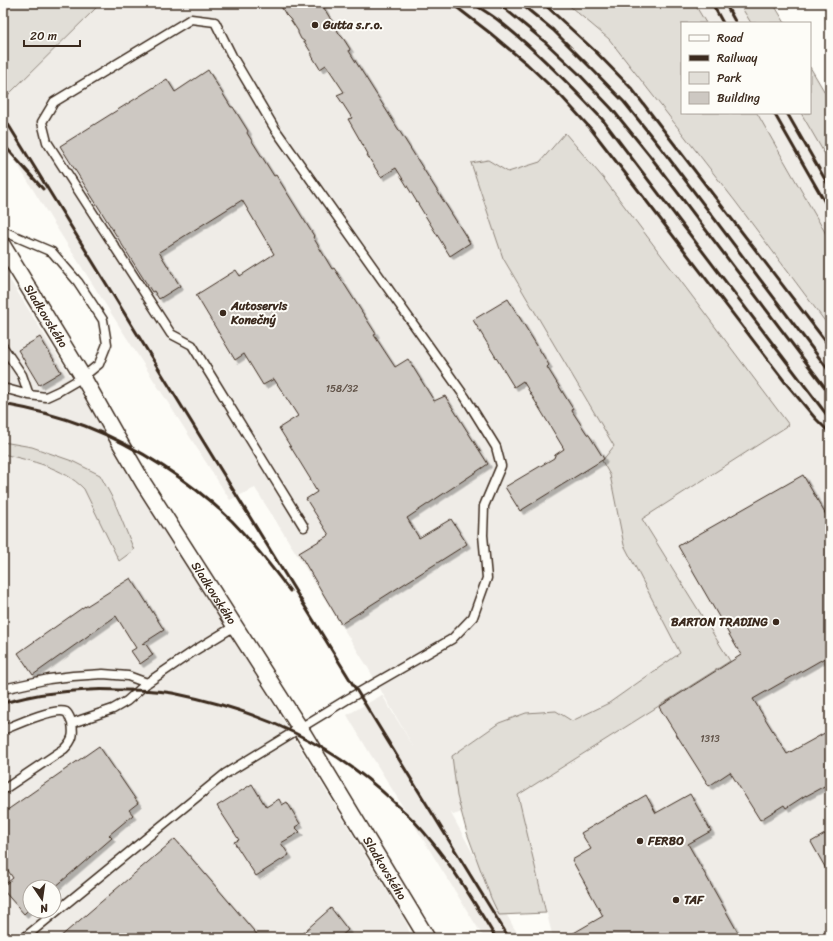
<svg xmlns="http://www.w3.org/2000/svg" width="833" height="941" font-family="Sriracha,sans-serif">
<defs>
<filter id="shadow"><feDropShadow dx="3.5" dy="3.5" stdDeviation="0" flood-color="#0004"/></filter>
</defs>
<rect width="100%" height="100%" fill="#fdfcf7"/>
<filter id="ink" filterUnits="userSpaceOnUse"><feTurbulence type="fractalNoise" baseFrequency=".025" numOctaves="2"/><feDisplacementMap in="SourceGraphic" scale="8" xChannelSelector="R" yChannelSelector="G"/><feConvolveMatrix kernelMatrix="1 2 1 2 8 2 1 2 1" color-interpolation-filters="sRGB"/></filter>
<g filter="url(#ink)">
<path fill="#efece7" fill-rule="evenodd" d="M 101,3 L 566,3 L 609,39 L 735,201 L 830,328 L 830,938 L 553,938 L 517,795 L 453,815 L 450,811 L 453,817 L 514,928 L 521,938 L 484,938 L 366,747 L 347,715 L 382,695 L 413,746 L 367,666 L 255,488 L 230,500 L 53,222 L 3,141 L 3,88 L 7,95 Z
M 694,3 L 743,3 L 754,23 L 706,23 Z
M 757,113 L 805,113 L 830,157 L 830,241 Z
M 3,269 L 166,528 L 407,924 L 411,938 L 3,938 ZM 30,887 L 54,887 L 54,911 L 30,911 Z"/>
<path fill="#e1ded7" stroke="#8e847a" d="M 3,3 L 101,3 L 7,96 L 3,88 Z
M 566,3 L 694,3 L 706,23 L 682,23 L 682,113 L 757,113 L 830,241 L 830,328 L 735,201 L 609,39 Z
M 739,3 L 773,3 L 785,23 L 751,23 Z
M 810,67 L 830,101 L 830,163 L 801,113 L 810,113 Z
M 565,133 L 604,179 L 789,425 L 642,519 L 730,661 L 518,795 L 546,913 L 499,915 L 491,898 L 467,833 L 457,796 L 452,756 L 499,723 L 526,713 L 556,711 L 572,721 L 609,703 L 680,653 L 624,545 L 610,475 L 602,461 L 614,446 L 503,258 L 471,163 L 488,160 L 508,172 L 540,162 Z
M 3,442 L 32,447 L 72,461 L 100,475 L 114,501 L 134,550 L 119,561 L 84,489 C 63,467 31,461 3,454 Z"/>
<path fill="#cdc8c2" stroke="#3b2a1e" filter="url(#shadow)" d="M 279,3 L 321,3 L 340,35 L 343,38 L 350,49 L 349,51 L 470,243 L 450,256 L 396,168 L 381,177 L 367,155 L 368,154 L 348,119 L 352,118 L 337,95 L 344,92 L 326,65 L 320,69 L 312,56 L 312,54 L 304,41 L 301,39 L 298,33 L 298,31 L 290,19 L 286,15 Z
M 208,70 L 231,107 L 233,107 L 248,131 L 247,133 L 274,176 L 276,175 L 314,236 L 313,237 L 332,269 L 334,268 L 376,334 L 374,335 L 395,367 L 408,359 L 434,401 L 445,396 L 488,464 L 407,518 L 419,538 L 451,519 L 467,544 L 341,624 L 299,553 L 329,535 L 306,499 L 317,492 L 310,480 L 311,480 L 279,428 L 298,416 L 274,379 L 263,385 L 244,354 L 235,360 L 196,295 L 236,270 L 240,276 L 274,254 L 242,200 L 159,252 L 180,286 L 159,299 L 154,291 L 152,292 L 143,278 L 60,146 L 167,79 L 175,92 Z
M 508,299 L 549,365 L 547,367 L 573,409 L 572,411 L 587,434 L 589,435 L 604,459 L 520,511 L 505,487 L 554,458 L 555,455 L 564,449 L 523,381 L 514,387 L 473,320 Z
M 40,337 L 61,372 L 39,385 L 18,350 Z
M 803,475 L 830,522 L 830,655 L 753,699 L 787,754 L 830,730 L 830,783 L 806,796 L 806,795 L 786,808 L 784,805 L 760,820 L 730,772 L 709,786 L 659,707 L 741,655 L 678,546 Z
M 131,578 L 164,630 L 142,644 L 145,643 L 153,655 L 140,664 L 131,651 L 136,648 L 116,616 L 33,675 L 18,653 L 85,606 L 85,607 Z
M 99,746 L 138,803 L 129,810 L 133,815 L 109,835 L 112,838 L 54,888 L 54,887 L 30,887 L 30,908 L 24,914 L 3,890 L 3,886 L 13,878 L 3,863 L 3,813 Z
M 252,784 L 266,807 L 279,799 L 282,805 L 287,802 L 300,824 L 295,827 L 300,832 L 281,843 L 289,855 L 256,876 L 234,842 L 239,840 L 217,806 Z
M 690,794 L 711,831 L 688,844 L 741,938 L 565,938 L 603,916 L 572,860 L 591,849 L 581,833 L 646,795 L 656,813 Z
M 830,831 L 830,876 L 811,842 Z
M 175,839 L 260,938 L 59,938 L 101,902 Z
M 331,908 L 348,930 L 339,938 L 297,938 Z"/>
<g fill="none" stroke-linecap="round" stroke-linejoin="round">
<g stroke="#3b2a1e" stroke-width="11">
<path id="lane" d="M 3,231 L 52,252 L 78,282 L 103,320 L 107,344 L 99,364 L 83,377 L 59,391 L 46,397 L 29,395 L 3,388
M 3,347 L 22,375 L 29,395
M 3,689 L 49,679 L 73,676 L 103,674 L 128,676 L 147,683
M 3,730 C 15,725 55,707 66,712 C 69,714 70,719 72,723
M 3,790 L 64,749 C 73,740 74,735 72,723 L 113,709 L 127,701 L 147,683 L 194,651 L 235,626
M 24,938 L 225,774 L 346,700 L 452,639 L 473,617 L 487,578 L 483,535 L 484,506 L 501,466 L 496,447 L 465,397 L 275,129 L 232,56 L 215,22 L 191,19 L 54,102 L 42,122 L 47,142 L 171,334 L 192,345 L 304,527"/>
</g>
<g stroke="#3b2a1e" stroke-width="18">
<g id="street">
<path id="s1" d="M 3,246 L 83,377 L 119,441 L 144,484 L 300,728 L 427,938"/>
</g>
</g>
<use href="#lane" stroke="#fdfcf7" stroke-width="8"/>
<use href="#street" stroke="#fdfcf7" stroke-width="15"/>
<path stroke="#3b2a1e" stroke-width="3" d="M 449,3 L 459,9 L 490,33 L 527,64 L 562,97 L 591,129 L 625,173 L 785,382 L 815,418 L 830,433
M 473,3 C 481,9 490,14 498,20 C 536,50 569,84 602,119 L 830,419
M 498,3 L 544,41 L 578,73 L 612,109 L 650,156 L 830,394
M 520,3 L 553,30 L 590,67 L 624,102 L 661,148 L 830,372
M 543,3 L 596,52 L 632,89 L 830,347
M 712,3 L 723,23
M 725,3 L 736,23
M 774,113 L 830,211
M 787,113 L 830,188
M 3,116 L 509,938
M 3,144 L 43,189
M 3,404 C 31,409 59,416 85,426 C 137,446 192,482 232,521 C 253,543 272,567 290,591
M 3,703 C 31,695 60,691 89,690 C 100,689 112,690 123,690 C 141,690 159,690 177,694 C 261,711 333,744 395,803 C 401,809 407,814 413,820 C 446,855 471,897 496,938"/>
</g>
</g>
<g fill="#3b2a1e" stroke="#fdfcf7" stroke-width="1.5">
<circle cx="315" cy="25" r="4"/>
<circle cx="223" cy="313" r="4"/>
<circle cx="776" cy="622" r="4"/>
<circle cx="640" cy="841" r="4"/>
<circle cx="676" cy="900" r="4"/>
</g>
<g text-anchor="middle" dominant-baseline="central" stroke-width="4" stroke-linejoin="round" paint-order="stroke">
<g font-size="10" fill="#605247">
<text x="342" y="389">158/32</text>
<text x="710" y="739">1313</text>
</g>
<g font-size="12" font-weight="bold" fill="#3b2a1e" stroke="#fdfcf7" text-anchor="start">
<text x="323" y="25">Gutta s.r.o.</text>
<text x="231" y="306">Autoservis<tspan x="231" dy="14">Konečný</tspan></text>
<text x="768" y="622" text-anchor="end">BARTON TRADING</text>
<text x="648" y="841">FERBO</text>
<text x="684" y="900">TAF</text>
</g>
<g font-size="12" fill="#3b2a1e" stroke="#fdfcf7">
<text stroke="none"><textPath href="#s1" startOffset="82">Sladkovského</textPath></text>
<text stroke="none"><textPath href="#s1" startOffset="406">Sladkovského</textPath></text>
<text stroke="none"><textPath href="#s1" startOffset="730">Sladkovského</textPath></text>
</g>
</g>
<rect width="833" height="941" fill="none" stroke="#fdfcf7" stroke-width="16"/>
<rect x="8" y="8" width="817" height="925" fill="none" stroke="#3b2a1e" stroke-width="1.5" filter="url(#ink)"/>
<rect x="681" y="22" width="130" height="92" fill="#fdfcf7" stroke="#afa8a0"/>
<rect x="689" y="35" width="20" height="6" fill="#fdfcf7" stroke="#afa8a0"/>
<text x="717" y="42" font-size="12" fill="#3b2a1e">Road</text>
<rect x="689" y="55" width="20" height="6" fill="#3b2a1e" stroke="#afa8a0"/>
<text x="717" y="62" font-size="12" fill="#3b2a1e">Railway</text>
<rect x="689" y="72" width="20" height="12" fill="#e1ded7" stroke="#afa8a0"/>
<text x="717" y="82" font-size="12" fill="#3b2a1e">Park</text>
<rect x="689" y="92" width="20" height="12" fill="#cdc8c2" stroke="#afa8a0"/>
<text x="717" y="102" font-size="12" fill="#3b2a1e">Building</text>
<g transform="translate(42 899) rotate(167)"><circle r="19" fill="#fdfcf7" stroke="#afa8a0"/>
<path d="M0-3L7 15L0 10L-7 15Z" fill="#3b2a1e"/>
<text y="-6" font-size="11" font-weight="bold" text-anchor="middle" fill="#3b2a1e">N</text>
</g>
<path d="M24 40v6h56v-6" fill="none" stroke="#3b2a1e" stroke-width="2"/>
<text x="30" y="40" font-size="12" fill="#3b2a1e" stroke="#fdfcf7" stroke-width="3" paint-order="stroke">20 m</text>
</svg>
